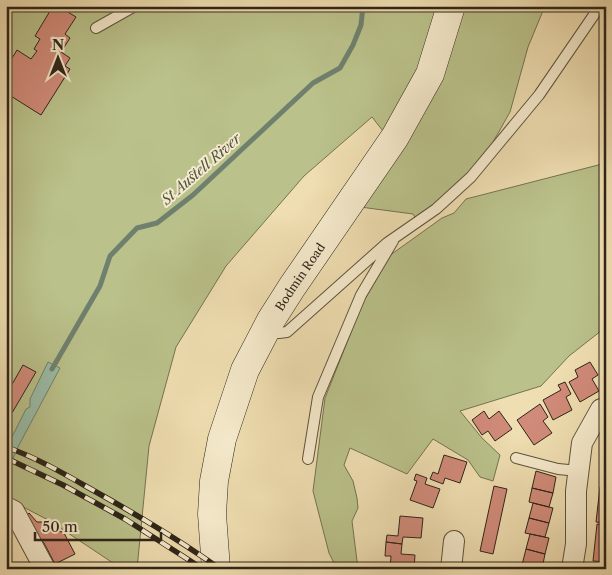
<svg xmlns="http://www.w3.org/2000/svg" width="612" height="575" font-family="'Libre Caslon Text',serif">
<rect width="100%" height="100%" fill="#efdeb1"/>
<filter id="stains"><feTurbulence type="fractalNoise" baseFrequency=".004" numOctaves="4"/><feColorMatrix values="0 0 0 0 .2 0 0 0 0 .09 0 0 0 0 .02 0 0 0 .5 -.17"/></filter>
<radialGradient id="worn" r=".72"><stop offset=".6" stop-color="#630" stop-opacity="0"/><stop offset="1" stop-color="#630" stop-opacity=".3"/></radialGradient>
<path fill="#bac18a" stroke="#747352" d="M 6,6 L 545,6 L 528,47 L 510,112 L 471,181 L 419,224 L 413,214 L 345,205 L 390,140 L 372,117 L 304,176 L 226,266 L 176,347 L 149,446 L 137,569 L 122,569 L 50,521 L 6,498 Z
M 606,163 L 606,327 L 569,356 L 541,386 L 460,411 L 482,438 L 500,455 L 493,481 L 480,477 L 468,460 L 433,439 L 407,474 L 350,448 L 344,465 L 353,481 L 357,498 L 358,508 L 352,521 L 358,569 L 337,569 L 329,553 L 313,491 L 325,398 L 363,302 L 389,256 L 442,218 L 454,213 L 466,199 Z"/>
<path fill="#9abda7" stroke="#6f806e" d="M 48,362 L 60,368 L 19,445 L 6,474 L 6,449 L 26,409 L 30,407 L 30,399 Z"/>
<g fill="none" stroke-linecap="round" stroke-linejoin="round">
<path stroke="#6f806e" stroke-width="5" d="M 52,369 L 100,286 L 110,256 L 137,228 L 157,223 L 193,195 L 313,83 L 340,68 L 353,45 L 361,25 L 363,6"/>
</g>
<path fill="#d18b7a" stroke="#2e2519" d="M 53,6 L 58,6 L 76,17 L 65,34 L 70,38 L 61,52 L 70,58 L 65,66 L 70,69 L 41,115 L 6,93 L 6,86 L 8,83 L 6,82 L 6,68 L 17,50 L 31,59 L 37,51 L 34,49 L 40,39 L 35,36 Z
M 590,362 L 598,375 L 592,379 L 599,391 L 580,402 L 569,382 L 578,377 L 575,370 Z
M 23,365 L 36,372 L 12,413 L 6,410 L 6,395 Z
M 565,382 L 571,394 L 566,397 L 572,410 L 553,420 L 543,400 L 561,390 L 558,385 Z
M 540,404 L 548,417 L 543,421 L 552,433 L 534,445 L 517,420 Z
M 484,411 L 489,419 L 499,411 L 512,429 L 495,441 L 488,431 L 482,435 L 472,420 Z
M 444,455 L 467,462 L 460,483 L 445,478 L 443,484 L 430,479 L 433,472 L 438,474 Z
M 536,471 L 556,477 L 553,493 L 532,488 Z
M 416,474 L 427,478 L 425,484 L 440,489 L 433,508 L 410,500 L 417,481 L 414,480 Z
M 494,486 L 507,489 L 493,554 L 480,551 Z
M 600,487 L 606,488 L 606,523 L 596,522 Z
M 532,488 L 553,493 L 549,507 L 529,502 Z
M 533,503 L 553,508 L 549,523 L 529,518 Z
M 29,513 L 37,522 L 42,522 L 61,532 L 63,531 L 75,554 L 55,564 L 44,543 L 22,520 Z
M 400,516 L 423,518 L 421,538 L 403,537 L 402,544 L 386,542 L 387,535 L 398,536 Z
M 529,518 L 549,523 L 545,537 L 525,533 Z
M 597,524 L 606,525 L 606,562 L 593,561 Z
M 530,534 L 549,538 L 545,554 L 526,549 Z
M 386,542 L 402,544 L 401,554 L 415,555 L 414,569 L 390,569 L 391,556 L 385,556 Z
M 526,549 L 545,554 L 542,569 L 522,565 Z"/>
<g fill="none" stroke-linecap="round" stroke-linejoin="round">
<g stroke="#5e533f" stroke-width="12">
<path id="service" d="M 96,28 L 135,6
M 268,327 L 279,333 L 287,332 L 387,243 L 436,209 L 471,177 L 539,95 L 600,6
M 516,458 L 558,469 L 579,471
M 308,459 L 318,397 L 361,295 L 393,241"/>
</g>
<g stroke="#5e533f" stroke-width="22">
<path id="minor" d="M 6,507 L 14,511 L 45,569
M 451,569 L 454,541
M 572,569 L 576,544 L 576,491 L 582,443 L 601,409"/>
</g>
<g stroke="#2e2519" stroke-width="29">
<g id="secondary">
<path id="s1" d="M 216,569 L 212,514 L 214,481 L 222,439 L 245,370 L 271,320 L 292,287 L 395,137 L 430,74 L 451,6"/>
</g>
</g>
<use href="#service" stroke="#f5eacc" stroke-width="10"/>
<use href="#minor" stroke="#f5eacc" stroke-width="20"/>
<use href="#secondary" stroke="#f5eacc" stroke-width="28"/>
<g stroke="#2e2519" stroke-width="5.5">
<path id="rail" d="M 6,447 C 35,457 63,473 89,488 C 134,513 178,539 220,569
M 6,458 L 63,485 L 125,519 L 203,569"/>
</g>
<use href="#rail" stroke="#f5eacc" stroke-width="4" stroke-dasharray="11" stroke-linecap="butt"/>
</g>
<g text-anchor="middle" dominant-baseline="central" stroke-width="4" stroke-linejoin="round" paint-order="stroke">
<g font-size="12" fill="#2e2519" stroke="#f5eacc">
<text stroke="none"><textPath href="#s1" startOffset="312">Bodmin Road</textPath></text>
</g>
<g font-size="14" font-style="italic" fill="#4e5344" stroke="#f5eacc">
<text transform="translate(201 169) rotate(-41)">St Austell River</text>
</g>
</g>
<rect width="612" height="575" fill="none" stroke="#efdeb1" stroke-width="25"/>
<rect x="8" y="8" width="597" height="560" fill="none" stroke="#2e2519" stroke-width="2.5"/>
<rect x="12" y="12" width="587" height="550" fill="none" stroke="#2e2519"/>
<g transform="translate(58 58)" stroke="#f5eacc" stroke-width="4" paint-order="stroke">
<path d="M0-4L9 19L0 12L-9 19Z" fill="#2e2519"/>
<text y="-8" font-size="14" font-weight="bold" text-anchor="middle" fill="#2e2519">N</text>
</g>
<path d="M35 532v8h126v-8" fill="none" stroke="#2e2519" stroke-width="2.5"/>
<text x="42" y="532" font-size="15" fill="#2e2519" stroke="#f5eacc" stroke-width="4" paint-order="stroke">50 m</text>
<rect width="100%" height="100%" filter="url(#stains)"/>
<rect width="100%" height="100%" fill="url(#worn)"/>
</svg>
